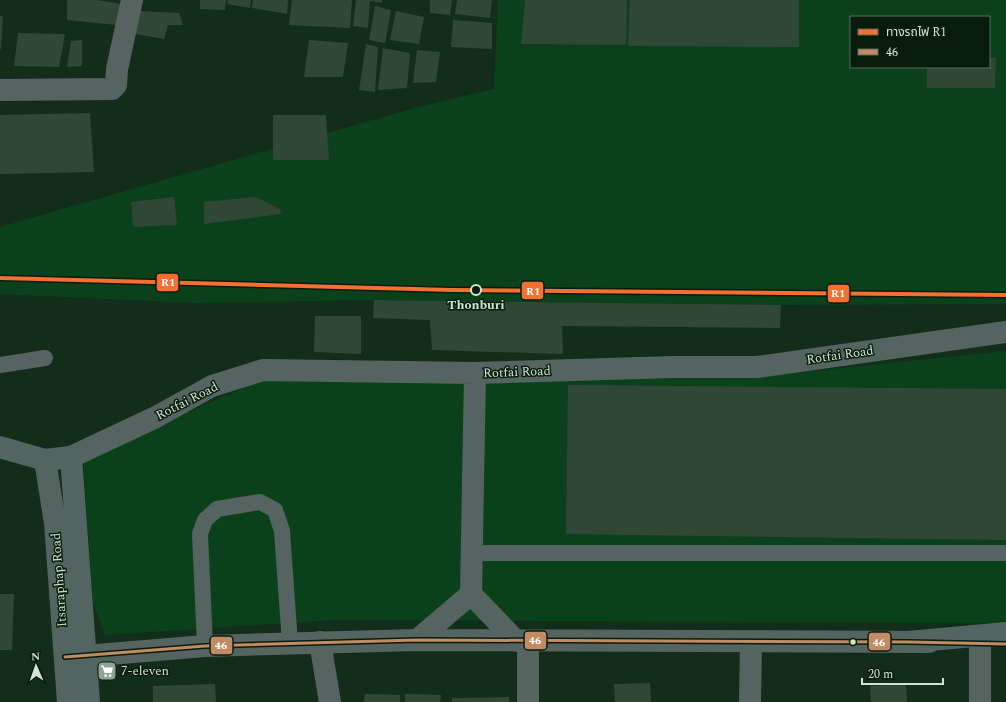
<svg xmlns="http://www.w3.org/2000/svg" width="1006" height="702" font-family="Spectral,'Noto Sans Thai',serif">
<rect width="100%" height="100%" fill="#122e1a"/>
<path fill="#0a411b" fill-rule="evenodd" d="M 498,0 L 1006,0 L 1006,304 L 781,305 L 374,300 L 196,303 L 0,294 L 0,227 L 418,107 L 494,89 ZM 851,17 L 989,17 L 989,67 L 851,67 Z
M 1006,351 L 1006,623 L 334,620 L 105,635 L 93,602 L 83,457 L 260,381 L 763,376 Z"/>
<path fill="#314736" d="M 67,0 L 97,0 L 121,4 L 117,25 L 67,20 Z
M 200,0 L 226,0 L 225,10 L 200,9 Z
M 228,0 L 251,0 L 250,8 L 227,4 Z
M 253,0 L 288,0 L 287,14 L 252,8 Z
M 292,0 L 352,0 L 350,28 L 289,25 Z
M 356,0 L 382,0 L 382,3 L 370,1 L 368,28 L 353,26 Z
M 430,0 L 452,0 L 450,15 L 430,13 Z
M 457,0 L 492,0 L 490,18 L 455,14 Z
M 525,0 L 627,0 L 626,45 L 521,44 Z
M 630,0 L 799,0 L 799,47 L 628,46 Z
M 375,6 L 391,10 L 385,43 L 369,40 Z
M 140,11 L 179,13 L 183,25 L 168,25 L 164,39 L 135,34 Z
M 396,11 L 424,17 L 419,44 L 390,40 Z
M 0,16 L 3,16 L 1,49 L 0,49 Z
M 453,20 L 492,23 L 492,49 L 451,47 Z
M 18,33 L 65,34 L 59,67 L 14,66 Z
M 82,40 L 82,66 L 67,67 L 71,41 Z
M 309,40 L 348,43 L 343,77 L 304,77 Z
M 366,44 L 378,47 L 375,92 L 359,90 Z
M 383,48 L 410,53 L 407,88 L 378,90 Z
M 417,50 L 440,52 L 436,82 L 413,83 Z
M 989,58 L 996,58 L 995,88 L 927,88 L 927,67 L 989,67 Z
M 90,113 L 94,172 L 0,174 L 0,115 Z
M 273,115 L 326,115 L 329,160 L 273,160 Z
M 174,197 L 177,225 L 133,227 L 131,202 Z
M 256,197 L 280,209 L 281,214 L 204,224 L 204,202 Z
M 374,300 L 781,305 L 780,328 L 562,326 L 563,354 L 432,350 L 430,320 L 373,318 Z
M 315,316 L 361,316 L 361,354 L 314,352 Z
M 568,385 L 1006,389 L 1006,540 L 566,534 Z
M 0,594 L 14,594 L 12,650 L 0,650 Z
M 650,683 L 651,702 L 615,702 L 614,684 Z
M 215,684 L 216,702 L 153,702 L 153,686 Z
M 906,684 L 907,702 L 871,702 L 870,686 Z
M 365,694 L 400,695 L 400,702 L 364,702 Z
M 405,694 L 441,695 L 440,702 L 405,702 Z
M 509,697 L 509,702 L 452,702 L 452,698 Z"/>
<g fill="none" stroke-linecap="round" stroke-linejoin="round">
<path stroke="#566461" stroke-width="16" d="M 0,365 L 45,358
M 472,553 L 1006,553
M 205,646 L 200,534 L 205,520 L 217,509 L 260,502 L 275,510 L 282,531 L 290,643"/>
<path stroke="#566461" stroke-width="22" d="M 0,90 L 112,89 L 116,85 L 117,69 L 132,0
M 71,457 L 156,417 L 212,386 L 263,370 L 475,373 L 673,367 L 757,367 L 1006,332
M 471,594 L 475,373
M 320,642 L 330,702
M 980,644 L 980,702
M 528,702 L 528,642
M 750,702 L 751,642"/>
<path stroke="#566461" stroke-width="22" d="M 417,640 L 471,594 L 516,641
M 85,656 L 205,646 L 417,640 L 929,642"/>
<path stroke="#536561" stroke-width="22" d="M 0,447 L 45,460 L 71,457 L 89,702
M 45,460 L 55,523 L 68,702
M 909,642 L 1006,633"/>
<g stroke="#081c0c" stroke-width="6">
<path id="bus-1" d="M 65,657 L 205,646 L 417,640 L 909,642 L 1006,644"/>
</g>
<use href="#bus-1" stroke="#c18c65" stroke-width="3"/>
<g stroke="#081c0c" stroke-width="7">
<path id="rail-1" d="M 0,278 L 452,290 L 1006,295"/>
</g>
<use href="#rail-1" stroke="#f46f30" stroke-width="4"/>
</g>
<defs>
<g id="supermarket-square" transform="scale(1)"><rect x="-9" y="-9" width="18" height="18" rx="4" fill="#8ca690" stroke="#081c0c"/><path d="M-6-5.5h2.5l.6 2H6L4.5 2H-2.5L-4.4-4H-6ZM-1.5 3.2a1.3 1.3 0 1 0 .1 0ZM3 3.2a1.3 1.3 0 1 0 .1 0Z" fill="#fff"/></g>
</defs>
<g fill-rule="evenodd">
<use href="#supermarket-square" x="107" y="671"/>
</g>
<circle fill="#081c0c" stroke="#cde6d0" stroke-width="2" cx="476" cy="290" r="5"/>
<circle fill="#cde6d0" stroke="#081c0c" stroke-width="1.5" cx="853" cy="642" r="3.5"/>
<g text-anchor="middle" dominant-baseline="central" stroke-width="3" stroke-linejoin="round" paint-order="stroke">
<g font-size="13" font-weight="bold" fill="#cde6d0" stroke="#081c0c">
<text x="476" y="305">Thonburi</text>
</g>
<g font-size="13" fill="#cde6d0" stroke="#081c0c">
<text transform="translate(840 355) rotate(-8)">Rotfai Road</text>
<text transform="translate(517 372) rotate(-2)">Rotfai Road</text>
<text transform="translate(187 401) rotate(-27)">Rotfai Road</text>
<text transform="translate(59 580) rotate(-94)">Itsaraphap Road</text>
</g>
<g font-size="13" fill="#cde6d0" stroke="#081c0c" text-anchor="start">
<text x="121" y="671">7-eleven</text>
</g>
</g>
<g stroke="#081c0c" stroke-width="1.5">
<rect x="156" y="273" width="23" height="19" rx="4" fill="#f46f30"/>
<rect x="521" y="281" width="23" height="19" rx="4" fill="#f46f30"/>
<rect x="827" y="284" width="23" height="19" rx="4" fill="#f46f30"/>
<rect x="524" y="631" width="23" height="19" rx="4" fill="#c18c65"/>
<rect x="868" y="632" width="23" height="19" rx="4" fill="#c18c65"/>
<rect x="210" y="636" width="23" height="19" rx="4" fill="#c18c65"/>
</g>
<g font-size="11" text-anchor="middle" font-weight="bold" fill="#fff">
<text x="168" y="286">R1</text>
<text x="533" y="295">R1</text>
<text x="838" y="297">R1</text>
<text x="535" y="644">46</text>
<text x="879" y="646">46</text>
<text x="221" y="649">46</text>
</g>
<rect x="850" y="16" width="140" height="52" fill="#081c0c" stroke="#576d5a"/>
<rect x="858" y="29" width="20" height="6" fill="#f46f30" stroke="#576d5a"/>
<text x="886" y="36" font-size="12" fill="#cde6d0">ทางรถไฟ R1</text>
<rect x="858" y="49" width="20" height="6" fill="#c18c65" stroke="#576d5a"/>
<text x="886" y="56" font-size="12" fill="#cde6d0">46</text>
<g transform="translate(36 666) rotate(358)" stroke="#081c0c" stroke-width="3" paint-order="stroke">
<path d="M0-3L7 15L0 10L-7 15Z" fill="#cde6d0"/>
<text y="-6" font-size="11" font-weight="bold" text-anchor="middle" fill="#cde6d0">N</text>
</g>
<path d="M862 678v6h81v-6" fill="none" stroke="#cde6d0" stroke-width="2"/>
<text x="868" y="678" font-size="12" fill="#cde6d0" stroke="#081c0c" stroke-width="3" paint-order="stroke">20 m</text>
</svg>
